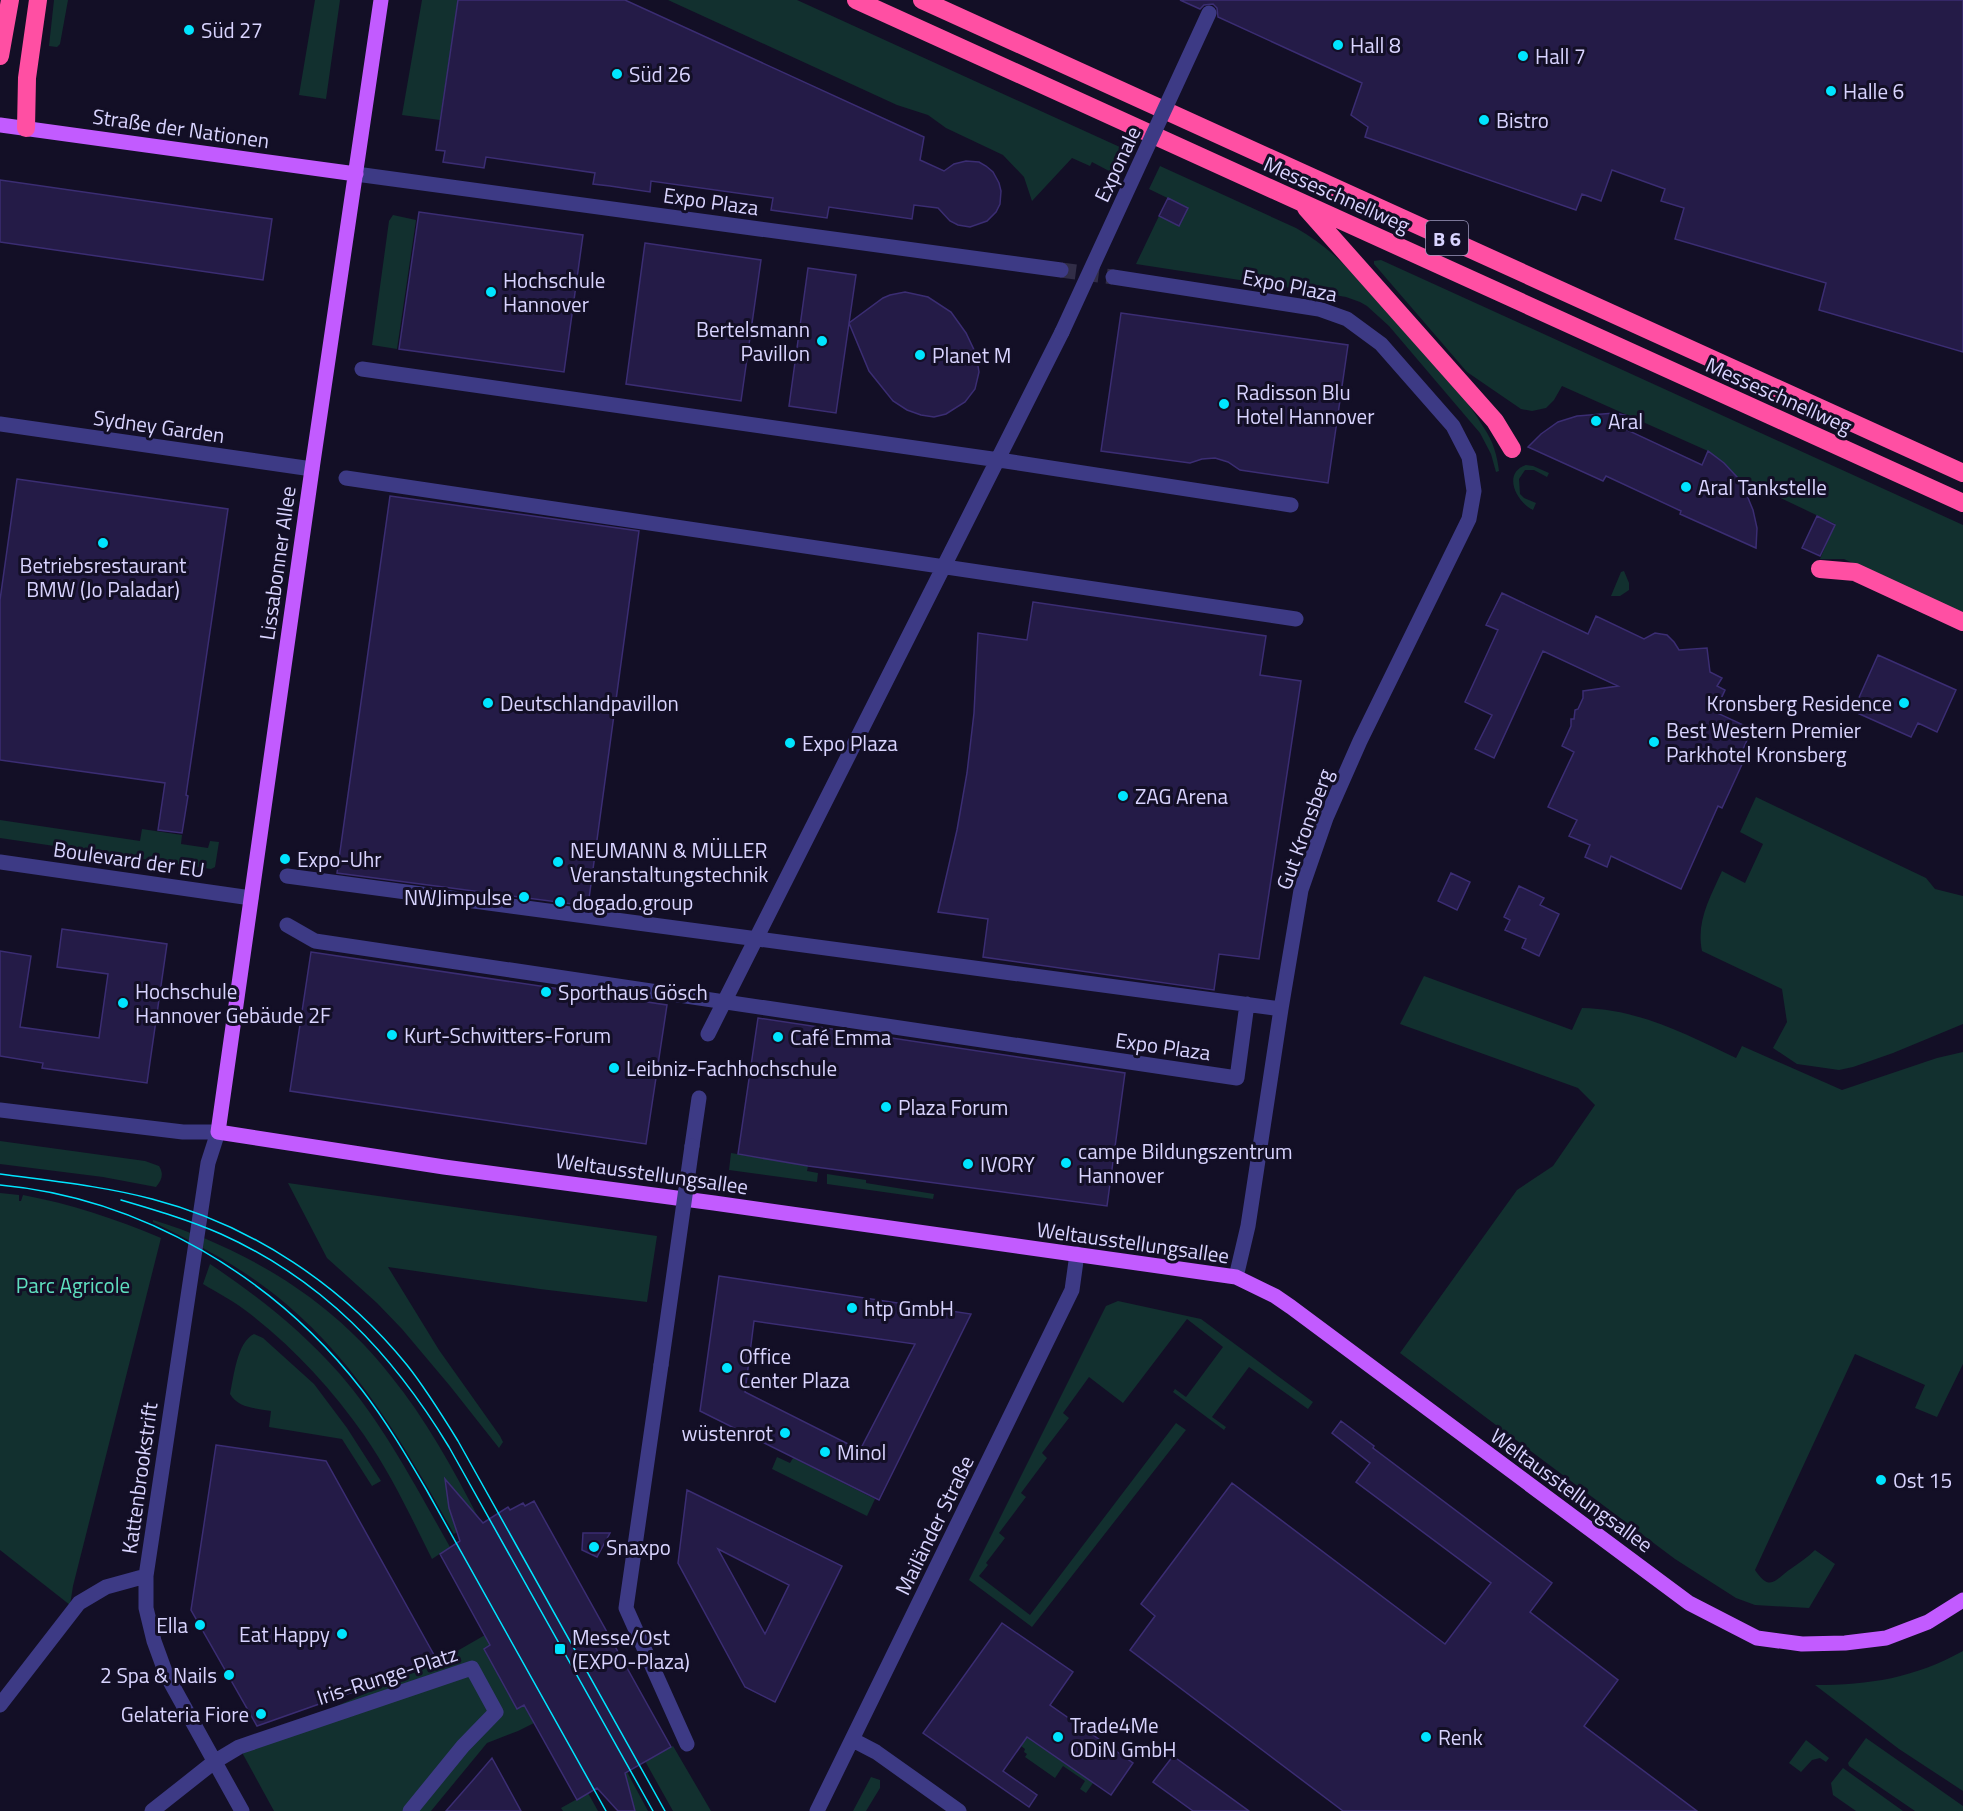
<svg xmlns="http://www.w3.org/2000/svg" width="1963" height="1811" font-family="'Titillium Web',sans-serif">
<rect width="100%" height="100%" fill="#130f26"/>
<path fill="#12302f" d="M 54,0 L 68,0 L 60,44 L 57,47 L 49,46 Z
M 315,0 L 340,0 L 326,99 L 299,95 Z
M 422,0 L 458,0 L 440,120 L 402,115 Z
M 668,0 L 797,0 L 1122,148 L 1111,172 L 1092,162 L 1090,166 L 1072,158 L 1032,201 L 1024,177 L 1003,155 L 946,128 L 928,115 L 897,105 Z
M 1160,166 L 1296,228 C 1341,253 1371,294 1405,332 C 1433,362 1463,392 1484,428 C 1493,441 1497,455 1499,471 L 1496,472 L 1491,454 L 1480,433 L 1389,326 L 1367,306 L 1360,302 L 1346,297 L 1317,292 L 1136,264 L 1159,216 L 1179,225 L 1188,208 L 1149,189 Z
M 393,215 L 416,220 L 397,349 L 372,345 L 389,221 Z
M 1381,260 L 1963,525 L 1963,615 L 1844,559 L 1820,559 L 1835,524 L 1737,477 L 1708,451 L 1562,386 L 1554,400 L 1546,408 L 1532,411 L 1521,409 L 1467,372 L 1374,264 L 1374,261 Z
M 1526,465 L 1533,466 L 1549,473 L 1547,477 L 1534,470 L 1525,470 L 1519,479 L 1520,494 L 1524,498 L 1536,503 L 1533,510 C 1516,502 1502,473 1526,465 Z
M 1624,571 L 1629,583 L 1629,590 L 1620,596 L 1611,596 L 1621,572 Z
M 1756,797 L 1926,878 L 1935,889 L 1963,896 L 1963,1024 L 1893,1053 L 1853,1067 L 1839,1070 L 1797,1064 L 1773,1048 L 1787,1022 L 1782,989 L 1702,951 C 1696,921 1710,898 1722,871 L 1745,883 L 1763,844 L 1740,832 Z
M 0,820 L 140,841 L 142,829 L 182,835 L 181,844 L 208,848 L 210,841 L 219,842 L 215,867 L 211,869 L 0,838 Z
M 1424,976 L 1572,1030 L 1582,1008 C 1638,1009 1686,1034 1736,1058 L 1742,1046 L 1842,1090 L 1937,1058 L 1963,1052 L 1963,1364 L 1937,1417 L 1915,1408 L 1925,1385 L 1855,1354 L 1755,1570 C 1771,1594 1776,1578 1792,1568 C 1800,1562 1808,1557 1815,1550 L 1835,1564 L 1809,1608 L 1755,1605 L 1736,1598 L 1675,1559 L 1400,1353 L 1517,1190 L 1553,1166 L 1595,1105 L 1578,1088 L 1400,1024 Z
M 0,1141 L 145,1161 L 159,1166 C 164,1174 162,1180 156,1187 L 103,1177 L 0,1164 Z
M 731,1153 L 808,1166 L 807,1171 L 818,1173 L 817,1182 L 729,1170 Z
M 827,1174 L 866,1180 L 866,1183 L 934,1194 L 933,1199 L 827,1184 Z
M 288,1183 L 657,1236 L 647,1302 L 540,1289 L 388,1267 L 439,1350 L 500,1436 L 503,1442 L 499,1448 L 450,1386 L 402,1329 L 377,1303 L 327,1258 Z
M 0,1193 L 19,1195 L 19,1201 L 21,1201 L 23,1195 C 71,1204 116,1219 161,1238 L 73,1586 L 70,1605 L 0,1550 Z
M 153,1220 C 245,1248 331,1299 390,1375 C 426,1419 453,1469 479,1519 L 458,1495 L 457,1532 L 454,1534 C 407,1450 360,1366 285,1303 C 245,1269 199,1245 153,1222 Z
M 210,1264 C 258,1296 301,1330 339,1373 C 384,1425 416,1487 450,1547 L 432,1559 C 411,1517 391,1474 364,1435 C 332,1389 294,1348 249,1313 C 235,1302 218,1293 203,1284 Z
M 1118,1301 L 1201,1319 L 1313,1402 L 1308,1409 L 1249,1367 L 1212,1417 L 1226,1427 L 1224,1430 L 1173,1392 L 1175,1389 L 1186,1397 L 1223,1347 L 1187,1319 L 1123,1403 L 1089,1377 L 1063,1413 L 1069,1418 L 1042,1453 L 1047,1458 L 1021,1493 L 1026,1497 L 999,1533 L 1005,1538 L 986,1563 L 988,1565 L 979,1576 L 1030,1615 L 1176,1423 L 1186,1430 L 1032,1627 L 969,1580 L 1106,1306 Z
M 254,1334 L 263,1338 L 314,1384 L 347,1428 L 381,1481 L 372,1486 L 342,1439 L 269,1427 L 271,1411 C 255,1408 238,1408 230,1394 C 234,1376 237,1342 254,1334 Z
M 777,1457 L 790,1463 L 793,1458 L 875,1499 L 867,1516 L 772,1469 Z
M 485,1635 L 490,1645 L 484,1649 L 517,1708 L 524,1705 L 534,1723 L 518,1731 L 487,1743 L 431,1811 L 274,1811 L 239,1747 L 263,1738 L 438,1662 Z
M 1963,1651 L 1963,1791 L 1899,1749 L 1815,1685 C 1870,1685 1914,1678 1963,1651 Z
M 1027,1737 L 1093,1783 L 1086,1793 L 1080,1789 L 1085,1781 L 1063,1766 L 1055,1778 L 1025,1757 L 1027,1754 L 1024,1752 L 1025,1749 L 1021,1746 Z
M 1866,1738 L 1963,1806 L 1963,1811 L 1915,1811 L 1849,1766 L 1848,1763 Z
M 1806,1740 L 1829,1758 L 1826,1762 L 1820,1758 L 1812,1760 L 1801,1772 L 1789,1763 Z
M 673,1746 L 711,1811 L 673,1811 L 645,1761 Z
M 1843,1768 L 1903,1811 L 1856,1811 L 1833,1795 L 1831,1783 Z
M 627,1772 L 648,1811 L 635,1811 L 627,1783 L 621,1776 Z
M 871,1777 L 880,1780 L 880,1788 L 866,1811 L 853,1811 Z
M 588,1793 L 598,1811 L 563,1811 L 561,1808 Z"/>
<path fill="#241b47" stroke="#3b2d73" stroke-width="1.5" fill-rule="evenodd" d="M 458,0 L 625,0 L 924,137 L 920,160 L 944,171 L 954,164 L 966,161 L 979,162 L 986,166 L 993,172 L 999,183 L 1001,191 L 1000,204 L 996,212 L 987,221 L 970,227 L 958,225 L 950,221 L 938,208 L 914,205 L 912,219 L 829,207 L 827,218 L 771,210 L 773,198 L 651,181 L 650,192 L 610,186 L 593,184 L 595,173 L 486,157 L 484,168 L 443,162 L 445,151 L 436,150 Z
M 1180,0 L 1963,0 L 1963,352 L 1819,310 L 1826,283 L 1675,239 L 1684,208 L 1661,201 L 1665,189 L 1612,170 L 1601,201 L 1582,194 L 1576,210 L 1365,137 L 1368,127 L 1351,115 L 1362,83 L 1218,17 L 1217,8 L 1213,4 L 1204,5 L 1200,9 Z
M 0,180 L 272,219 L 263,280 L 0,242 Z
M 1168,198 L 1188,208 L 1179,226 L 1159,216 Z
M 419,212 L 583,235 L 564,372 L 399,349 Z
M 645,243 L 761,260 L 741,401 L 626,384 Z
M 808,268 L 856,275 L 836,413 L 789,406 Z
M 905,292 L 928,297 L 951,312 L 966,333 L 976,354 L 979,372 L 975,389 L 965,402 L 946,414 L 934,417 L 921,415 L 907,410 L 893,401 L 869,371 L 849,323 L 883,298 L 890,295 Z
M 1121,313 L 1348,345 L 1328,483 L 1240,470 L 1228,462 L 1215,458 L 1202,459 L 1190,463 L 1101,451 Z
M 1615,413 L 1633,417 L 1627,430 L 1702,465 L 1708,451 L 1724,463 L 1737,477 L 1746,493 L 1753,510 L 1757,528 L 1756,548 L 1680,514 L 1681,511 L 1606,476 L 1603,481 L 1528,447 L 1541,434 L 1558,422 L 1577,416 Z
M 17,479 L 228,509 L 186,795 L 188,796 L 182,833 L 158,830 L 165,783 L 0,760 L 0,600 Z
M 390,496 L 639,531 L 588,906 L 337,873 Z
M 1817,516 L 1835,525 L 1820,556 L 1802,548 Z
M 1502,593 L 1588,634 L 1596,616 L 1644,639 L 1655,633 L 1667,635 L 1674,642 L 1679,650 L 1707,648 L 1710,672 L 1722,678 L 1717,686 L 1725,690 L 1715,712 L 1752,729 L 1739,758 L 1744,760 L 1722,808 L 1718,806 L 1681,889 L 1611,856 L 1607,867 L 1585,857 L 1590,845 L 1569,836 L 1577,820 L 1548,807 L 1574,752 L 1562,746 L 1571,726 L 1571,719 L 1574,719 L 1575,710 L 1578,709 L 1583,698 L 1583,691 L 1618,686 L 1543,651 L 1494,758 L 1475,749 L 1492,715 L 1465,702 L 1498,630 L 1486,625 Z
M 1033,602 L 1266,636 L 1260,675 L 1301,681 L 1259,959 L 1219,954 L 1214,990 L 983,957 L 988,919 L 938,912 L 957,830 L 967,773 L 974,713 L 978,633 L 1027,640 Z
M 1878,655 L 1956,690 L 1937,732 L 1918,723 L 1911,737 L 1853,711 Z
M 1451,873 L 1470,882 L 1457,910 L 1438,901 Z
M 1519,886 L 1544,898 L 1540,905 L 1559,914 L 1539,956 L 1522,948 L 1526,939 L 1505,930 L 1510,920 L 1504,917 Z
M 62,929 L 167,944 L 147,1083 L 42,1068 L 43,1063 L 0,1056 L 0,951 L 31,956 L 20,1027 L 99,1038 L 108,974 L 57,967 Z
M 311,952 L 667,1005 L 646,1144 L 290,1091 Z
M 758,1018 L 1125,1073 L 1107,1206 L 808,1166 L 738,1154 Z
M 719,1276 L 971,1314 L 879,1500 L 700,1411 ZM 754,1321 L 915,1344 L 860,1450 L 745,1392 Z
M 1341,1421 L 1374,1446 L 1373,1448 L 1552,1583 L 1530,1612 L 1618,1680 L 1584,1726 L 1697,1811 L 1343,1811 L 1130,1650 L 1155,1616 L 1141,1604 L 1232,1483 L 1445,1644 L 1491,1583 L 1356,1482 L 1370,1463 L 1332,1433 Z
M 216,1445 L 326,1461 L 438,1662 L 257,1726 L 191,1610 Z
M 445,1479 L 483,1523 L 508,1507 L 510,1510 L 523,1503 L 525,1506 L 534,1501 L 671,1747 L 625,1773 L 635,1811 L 618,1811 L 597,1788 L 577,1800 L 524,1705 L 517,1709 L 484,1649 L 490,1645 L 440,1554 L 460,1541 L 449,1508 Z
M 687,1490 L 842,1566 L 775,1702 L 745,1687 L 678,1563 ZM 718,1549 L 789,1585 L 765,1634 Z
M 583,1533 L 610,1533 L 597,1557 L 582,1550 Z
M 1002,1623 L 1073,1672 L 1050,1705 L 1133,1763 L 1111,1795 L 1027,1737 L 1003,1771 L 1037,1795 L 1029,1807 L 923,1733 Z
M 1173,1756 L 1249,1811 L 1193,1811 L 1153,1782 Z
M 492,1758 L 521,1811 L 446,1811 L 474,1779 Z"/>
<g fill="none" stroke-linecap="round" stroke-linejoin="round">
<path stroke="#312d47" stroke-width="15" stroke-dasharray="15 8" stroke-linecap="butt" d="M 1061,270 L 1113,277"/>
<path stroke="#3d3a85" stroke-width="15" d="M 356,174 L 1061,270
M 1113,277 L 1319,309 L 1347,319 L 1381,344 L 1453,426 L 1469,457 L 1474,491 L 1469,519 L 1360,741 L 1326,818 L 1301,890 L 1281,1009 L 1248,1226 L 1236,1277
M 362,369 L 999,460 L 1291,505
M 0,424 L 312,469
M 346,478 L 1296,619
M 0,862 L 251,898
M 287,876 L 1281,1009
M 287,925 L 315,941 L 1237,1078 L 1247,1004
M 708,1034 L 1062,332
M 0,1110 L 183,1132 L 218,1132 L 208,1163 L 146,1576 L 146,1608 L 154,1641 L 166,1674 L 242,1811
M 692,1146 L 699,1098
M 661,1365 L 626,1608 L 687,1744
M 0,1705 L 79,1603 L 106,1587 L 146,1576
M 853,1740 L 876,1752 L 959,1811
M 152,1811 L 214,1762 L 239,1747 L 472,1668 L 496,1712 L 463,1746 L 410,1811
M 817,1811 L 1072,1290 L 1077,1254"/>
<path stroke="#c25bff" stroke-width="15" d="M 381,0 L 312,469 L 218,1132 L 444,1167 L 714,1203 L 1236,1277 L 1275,1296 L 1291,1307 L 1689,1603 L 1757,1638 L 1802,1644 L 1845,1643 L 1886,1638 L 1928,1622 L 1963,1600
M 0,125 L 356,174"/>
<path stroke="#ff4fa3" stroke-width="18" d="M 856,0 L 1963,503
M 922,0 L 1963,473
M 0,56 L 10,0
M 26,128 L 27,78 L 38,0
M 1306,208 L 1495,421 L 1512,449
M 1820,569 L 1855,572 L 1963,622"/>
<path stroke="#00e5ff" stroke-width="1.5" d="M 0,1174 C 51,1181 103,1186 152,1199 C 252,1225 343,1286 407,1365 C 426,1389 442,1415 458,1441 L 665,1811
M 0,1185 C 142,1198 276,1278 362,1390 C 386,1421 406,1455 426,1489 L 606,1811
M 121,1200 C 155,1210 189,1220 221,1234 C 323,1280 392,1353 449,1447 L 653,1811"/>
<path stroke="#3d3a85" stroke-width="15" d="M 1062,332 L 1209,13
M 661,1365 L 692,1146"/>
</g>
<g fill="#00e5ff" stroke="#130f26" stroke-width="2">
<circle cx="189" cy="30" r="6"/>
<circle cx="1338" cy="45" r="6"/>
<circle cx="1523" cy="56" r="6"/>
<circle cx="617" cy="74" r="6"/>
<circle cx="1831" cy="91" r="6"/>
<circle cx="1484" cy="120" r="6"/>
<circle cx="491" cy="292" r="6"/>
<circle cx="822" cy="341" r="6"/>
<circle cx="920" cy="355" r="6"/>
<circle cx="1224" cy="404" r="6"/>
<circle cx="1596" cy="421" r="6"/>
<circle cx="1686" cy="487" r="6"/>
<circle cx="103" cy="543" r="6"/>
<circle cx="488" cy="703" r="6"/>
<circle cx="1904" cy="703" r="6"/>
<circle cx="1654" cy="742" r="6"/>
<circle cx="790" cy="743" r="6"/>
<circle cx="1123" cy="796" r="6"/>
<circle cx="285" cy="859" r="6"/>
<circle cx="558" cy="862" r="6"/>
<circle cx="524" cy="897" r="6"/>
<circle cx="560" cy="902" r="6"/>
<circle cx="546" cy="992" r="6"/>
<circle cx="123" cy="1003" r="6"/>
<circle cx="392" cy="1035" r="6"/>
<circle cx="778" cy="1037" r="6"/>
<circle cx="614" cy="1068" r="6"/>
<circle cx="886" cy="1107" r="6"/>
<circle cx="1066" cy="1163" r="6"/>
<circle cx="968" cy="1164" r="6"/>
<circle cx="852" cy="1308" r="6"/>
<circle cx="727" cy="1368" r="6"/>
<circle cx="785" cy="1433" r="6"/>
<circle cx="825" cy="1452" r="6"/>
<circle cx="1881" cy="1480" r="6"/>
<circle cx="594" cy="1547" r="6"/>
<circle cx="200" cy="1625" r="6"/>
<circle cx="342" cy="1634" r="6"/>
<rect x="554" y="1643" width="12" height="12" rx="3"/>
<circle cx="229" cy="1675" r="6"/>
<circle cx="261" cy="1714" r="6"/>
<circle cx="1058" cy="1737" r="6"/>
<circle cx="1426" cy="1737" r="6"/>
</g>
<g text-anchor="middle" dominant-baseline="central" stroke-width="6" stroke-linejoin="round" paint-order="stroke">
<rect fill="#130f26" stroke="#9e99be" stroke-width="1.5" x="1426" y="221" width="42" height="34" rx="4.5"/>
<g font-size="20" font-weight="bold" fill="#d9d4ff">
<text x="1447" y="238">B 6</text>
</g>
<g font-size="21" fill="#d9d4ff" stroke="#130f26" text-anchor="start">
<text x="201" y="30">Süd 27</text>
<text x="1350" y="45">Hall 8</text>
<text x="1535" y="56">Hall 7</text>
<text x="629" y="74">Süd 26</text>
<text x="1843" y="91">Halle 6</text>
<text x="1496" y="120">Bistro</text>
<text x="503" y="280">Hochschule<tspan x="503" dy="24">Hannover</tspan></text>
<text x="810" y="329" text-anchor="end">Bertelsmann<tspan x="810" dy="24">Pavillon</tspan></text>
<text x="932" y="355">Planet M</text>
<text x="1236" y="392">Radisson Blu<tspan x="1236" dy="24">Hotel Hannover</tspan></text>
<text x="1608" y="421">Aral</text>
<text x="1698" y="487">Aral Tankstelle</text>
<text x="103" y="565" text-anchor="middle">Betriebsrestaurant<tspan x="103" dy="24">BMW (Jo Paladar)</tspan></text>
<text x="500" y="703">Deutschlandpavillon</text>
<text x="1892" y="703" text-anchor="end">Kronsberg Residence</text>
<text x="1666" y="730">Best Western Premier<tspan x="1666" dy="24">Parkhotel Kronsberg</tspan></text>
<text x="802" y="743">Expo Plaza</text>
<text x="1135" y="796">ZAG Arena</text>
<text x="570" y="850">NEUMANN &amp; MÜLLER<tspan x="570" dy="24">Veranstaltungstechnik</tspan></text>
<text x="297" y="859">Expo-Uhr</text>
<text x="512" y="897" text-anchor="end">NWJimpulse</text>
<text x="572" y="902">dogado.group</text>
<text x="135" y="991">Hochschule<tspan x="135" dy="24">Hannover Gebäude 2F</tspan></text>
<text x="558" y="992">Sporthaus Gösch</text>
<text x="404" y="1035">Kurt-Schwitters-Forum</text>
<text x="790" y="1037">Café Emma</text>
<text x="626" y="1068">Leibniz-Fachhochschule</text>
<text x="898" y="1107">Plaza Forum</text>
<text x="1078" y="1151">campe Bildungszentrum<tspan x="1078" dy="24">Hannover</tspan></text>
<text x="980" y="1164">IVORY</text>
<text x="864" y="1308">htp GmbH</text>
<text x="739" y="1356">Office<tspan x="739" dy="24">Center Plaza</tspan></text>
<text x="773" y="1433" text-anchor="end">wüstenrot</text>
<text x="837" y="1452">Minol</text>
<text x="1893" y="1480">Ost 15</text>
<text x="606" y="1547">Snaxpo</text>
<text x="188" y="1625" text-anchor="end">Ella</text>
<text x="330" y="1634" text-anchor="end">Eat Happy</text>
<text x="572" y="1637">Messe/Ost<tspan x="572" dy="24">(EXPO-Plaza)</tspan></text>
<text x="217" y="1675" text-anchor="end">2 Spa &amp; Nails</text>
<text x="249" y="1714" text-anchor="end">Gelateria Fiore</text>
<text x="1070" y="1725">Trade4Me<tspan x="1070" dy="24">ODiN GmbH</tspan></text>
<text x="1438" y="1737">Renk</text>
</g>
<g font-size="21" fill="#d9d4ff" stroke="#130f26">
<text transform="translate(181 128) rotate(8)">Straße der Nationen</text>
<text transform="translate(1117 164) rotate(-65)">Exponale</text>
<text transform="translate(1337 194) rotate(24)">Messeschnellweg</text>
<text transform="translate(711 201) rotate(8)">Expo Plaza</text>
<text transform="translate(1290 285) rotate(11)">Expo Plaza</text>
<text transform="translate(1779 395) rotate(24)">Messeschnellweg</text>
<text transform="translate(159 426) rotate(8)">Sydney Garden</text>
<text transform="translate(277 563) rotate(-82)">Lissabonner Allee</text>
<text transform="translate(1304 829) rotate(-70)">Gut Kronsberg</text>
<text transform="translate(129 859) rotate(8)">Boulevard der EU</text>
<text transform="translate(1163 1046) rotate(8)">Expo Plaza</text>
<text transform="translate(652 1173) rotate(8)">Weltausstellungsallee</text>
<text transform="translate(1133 1242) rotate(8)">Weltausstellungsallee</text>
<text transform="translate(139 1478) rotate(-82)">Kattenbrookstrift</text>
<text transform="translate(1572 1490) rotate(36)">Weltausstellungsallee</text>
<text transform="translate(934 1525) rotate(-64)">Mailänder Straße</text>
<text transform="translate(387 1675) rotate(-18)">Iris-Runge-Platz</text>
</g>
<g font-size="21" fill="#5fe0c0" stroke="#130f26">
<text x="73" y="1285">Parc Agricole</text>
</g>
</g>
</svg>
